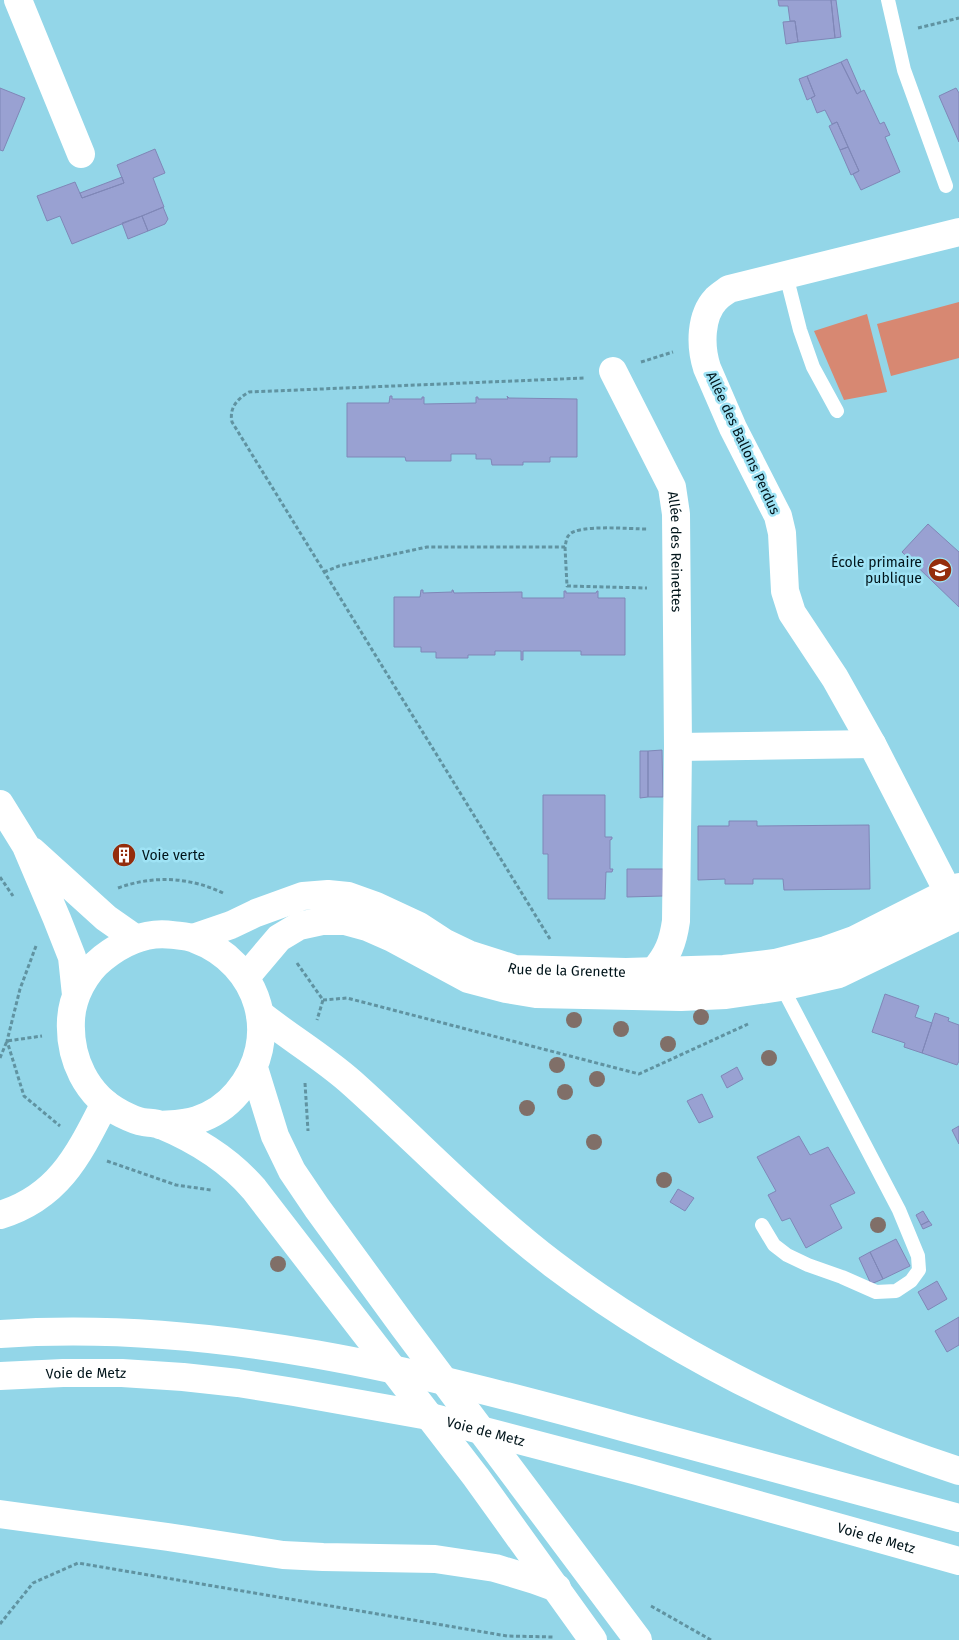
<svg xmlns="http://www.w3.org/2000/svg" width="959" height="1640" font-family="'Fira Sans',sans-serif">
<rect width="100%" height="100%" fill="#93d6e8"/>
<path fill="#d78872" d="M 959,302 L 959,358 L 891,376 L 877,324 Z
M 867,314 L 887,392 L 844,400 L 814,331 Z"/>
<path fill="#99a1d2" stroke="#7f87b7" d="M 778,0 L 831,0 L 835,38 L 798,42 L 795,21 L 790,21 L 788,6 L 779,6 Z
M 831,0 L 836,0 L 841,37 L 835,38 Z
M 795,21 L 798,42 L 786,44 L 783,22 Z
M 847,59 L 861,91 L 857,94 L 841,62 Z
M 841,62 L 857,94 L 864,90 L 880,124 L 884,122 L 890,135 L 885,137 L 900,172 L 861,190 L 853,174 L 859,171 L 837,122 L 832,124 L 825,110 L 817,113 L 811,98 L 815,96 L 807,76 Z
M 807,76 L 815,96 L 807,100 L 799,79 Z
M 0,88 L 25,98 L 3,151 L 0,150 Z
M 956,88 L 959,93 L 959,142 L 939,96 Z
M 837,122 L 848,147 L 840,150 L 829,126 Z
M 848,147 L 859,171 L 851,175 L 840,150 Z
M 155,149 L 165,173 L 153,178 L 164,207 L 72,244 L 60,216 L 47,221 L 37,196 L 75,182 L 82,198 L 124,183 L 117,165 Z
M 122,177 L 124,183 L 82,198 L 80,193 Z
M 163,207 L 168,219 L 165,224 L 148,231 L 142,216 Z
M 142,216 L 148,231 L 128,239 L 122,223 Z
M 390,396 L 392,396 L 392,399 L 422,399 L 422,397 L 424,397 L 424,404 L 476,403 L 476,397 L 478,397 L 478,399 L 508,399 L 507,396 L 509,398 L 577,399 L 577,457 L 550,457 L 550,462 L 523,462 L 523,465 L 492,465 L 491,459 L 476,459 L 476,454 L 451,454 L 451,461 L 406,461 L 405,457 L 347,457 L 347,403 L 389,403 Z
M 928,524 L 959,552 L 959,607 L 902,552 Z
M 421,590 L 423,590 L 423,593 L 452,592 L 452,590 L 453,590 L 454,593 L 522,592 L 522,598 L 564,598 L 564,591 L 566,591 L 566,593 L 596,593 L 597,591 L 598,591 L 598,598 L 625,598 L 625,655 L 581,655 L 581,651 L 523,651 L 523,660 L 521,660 L 521,651 L 495,651 L 495,655 L 468,655 L 468,658 L 436,658 L 436,652 L 421,652 L 421,647 L 394,647 L 394,597 L 420,597 Z
M 662,750 L 663,797 L 648,797 L 648,751 Z
M 640,751 L 648,751 L 648,797 L 640,798 Z
M 543,795 L 605,795 L 605,837 L 612,837 L 612,839 L 610,840 L 610,869 L 613,869 L 612,872 L 606,872 L 605,899 L 548,899 L 548,854 L 543,854 Z
M 729,821 L 757,821 L 757,826 L 869,825 L 870,889 L 784,890 L 783,879 L 753,879 L 753,884 L 725,884 L 725,879 L 698,880 L 698,826 L 729,826 Z
M 131,845 L 135,861 L 117,865 L 113,850 Z
M 627,869 L 663,869 L 663,896 L 627,897 Z
M 885,994 L 919,1006 L 915,1017 L 932,1023 L 922,1053 L 904,1047 L 905,1043 L 872,1032 Z
M 935,1013 L 949,1018 L 948,1021 L 959,1025 L 959,1061 L 957,1065 L 922,1053 Z
M 737,1067 L 743,1079 L 727,1088 L 721,1076 Z
M 702,1094 L 713,1117 L 699,1123 L 687,1101 Z
M 959,1126 L 959,1144 L 952,1130 Z
M 799,1136 L 810,1155 L 828,1147 L 855,1193 L 830,1205 L 842,1228 L 806,1248 L 790,1218 L 782,1221 L 768,1195 L 776,1191 L 757,1157 Z
M 678,1189 L 694,1198 L 685,1211 L 670,1202 Z
M 923,1211 L 929,1221 L 921,1225 L 916,1215 Z
M 929,1221 L 932,1225 L 923,1229 L 921,1225 Z
M 896,1239 L 910,1266 L 883,1279 L 870,1252 Z
M 870,1252 L 883,1279 L 871,1284 L 859,1258 Z
M 937,1281 L 947,1299 L 928,1310 L 918,1292 Z
M 959,1317 L 959,1345 L 947,1352 L 935,1331 Z"/>
<g fill="none" stroke-linecap="round" stroke-linejoin="round">
<path stroke="#6093a1" stroke-width="3" stroke-dasharray="4 2.5" stroke-linecap="butt" d="M 918,28 L 959,18
M 641,362 L 673,352
M 565,547 L 567,586 L 647,588
M 324,572 L 339,566 L 427,547 L 565,547 C 566,543 566,538 569,535 C 577,524 631,529 647,529
M 0,877 L 13,896
M 118,888 C 154,875 191,877 225,894
M 550,939 L 232,422 C 229,408 237,399 249,392 L 585,378
M 36,946 L 20,989 L 7,1041 L 24,1096 L 60,1126
M 297,963 L 323,1000 L 317,1020
M 323,1000 L 347,998 L 639,1074 L 748,1024
M 0,1058 L 7,1041 L 42,1036
M 305,1083 L 308,1131
M 107,1161 L 176,1185 L 211,1190
M 651,1606 L 711,1640
M 0,1624 L 33,1583 L 78,1563 L 507,1636 L 554,1637"/>
<path stroke="#fff" stroke-width="14" d="M 888,0 L 904,70 L 946,186
M 786,275 L 800,330 L 813,367 L 837,411
M 762,1225 L 774,1245 L 787,1255 L 808,1265 L 842,1277 L 876,1292 L 896,1291 L 911,1281 L 919,1270 L 918,1256 L 899,1210 L 780,983"/>
<g stroke="#fff" stroke-width="28">
<path d="M 18,0 L 81,154"/>
<path id="s1" d="M 613,371 L 672,487 L 676,514 L 678,747 L 676,921 C 673,942 668,955 654,971"/>
<path d="M 678,747 L 872,744"/>
<path d="M 958,914 L 943,882 L 872,744 L 835,678 L 792,613 L 785,591 L 782,533 L 778,516 L 733,428 L 707,368 C 700,346 700,316 716,299 C 720,295 725,292 729,289 L 959,232"/>
</g>
<g stroke="#fff" stroke-width="28">
<path id="s2" d="M 193,938 L 231,925 L 256,913 L 303,896 L 328,894 L 348,896 L 376,906 L 419,926 L 445,943 L 468,954 L 515,969 L 626,972 L 724,969 L 775,963 L 826,950 L 854,940 L 959,887"/>
<path d="M 246,977 L 279,938 L 299,926 L 322,921 L 345,921 L 367,927 L 392,938 L 468,979 L 506,989 L 536,994 L 681,997 L 726,995 L 781,987 L 839,974 L 959,916"/>
</g>
<path stroke="#fff" stroke-width="28" d="M 0,804 L 26,846 L 57,919 L 72,957 L 76,995
M 32,851 L 106,918 L 136,939
M 254,1068 L 275,1136 L 292,1171 L 317,1208 L 403,1326 L 638,1640
M 160,1125 C 173,1124 185,1124 197,1120 C 212,1115 227,1105 237,1093 C 283,1039 260,963 195,939 C 188,936 180,936 173,935 C 147,931 123,942 103,958 C 85,972 72,997 71,1020 C 69,1058 86,1096 122,1114 C 128,1117 136,1121 143,1122 C 149,1123 156,1123 161,1125 C 197,1140 229,1160 254,1189 L 476,1477 L 593,1640"/>
<g stroke="#fff" stroke-width="28">
<path d="M 260,1014 C 290,1038 323,1057 352,1083 C 419,1143 481,1209 553,1264 C 676,1357 813,1423 959,1471"/>
<path d="M 0,1215 C 59,1197 79,1154 105,1103"/>
<path d="M 0,1334 C 213,1319 422,1372 626,1428 C 737,1458 848,1488 959,1518"/>
<path id="s3" d="M 0,1376 L 63,1373 L 122,1373 L 183,1377 L 238,1383 L 294,1392 L 423,1415 L 637,1471 L 959,1561"/>
<path d="M 0,1514 L 168,1537 L 283,1555 L 323,1557 L 435,1559 L 495,1568 L 535,1580 L 557,1588"/>
</g>
</g>
<g fill="#806f68">
<circle cx="701" cy="1017" r="8"/>
<circle cx="574" cy="1020" r="8"/>
<circle cx="621" cy="1029" r="8"/>
<circle cx="668" cy="1044" r="8"/>
<circle cx="769" cy="1058" r="8"/>
<circle cx="557" cy="1065" r="8"/>
<circle cx="597" cy="1079" r="8"/>
<circle cx="565" cy="1092" r="8"/>
<circle cx="527" cy="1108" r="8"/>
<circle cx="594" cy="1142" r="8"/>
<circle cx="664" cy="1180" r="8"/>
<circle cx="878" cy="1225" r="8"/>
<circle cx="278" cy="1264" r="8"/>
</g>
<defs>
<g id="school-disc" transform="scale(1.25)"><circle r="9.5" fill="#942d0c" stroke="#9fe3f5"/><path d="M0-5L7-2L0 1L-7-2ZM-4 1L0 2.5L4 1V4Q0 6-4 4Z" fill="#fff"/></g>
<g id="building-disc" transform="scale(1.25)"><circle r="9.5" fill="#942d0c" stroke="#9fe3f5"/><path d="M-4-6H4V6H1V3H-1V6H-4ZM-2.5-4.3h1.7v1.8h-1.7ZM.8-4.3h1.7v1.8H.8ZM-2.5-1h1.7V.8h-1.7ZM.8-1h1.7V.8H.8Z" fill="#fff"/></g>
</defs>
<g fill-rule="evenodd">
<use href="#school-disc" x="940" y="570"/>
<use href="#building-disc" x="124" y="855"/>
</g>
<g text-anchor="middle" dominant-baseline="central" stroke-width="5" stroke-linejoin="round" paint-order="stroke">
<g font-size="14" fill="#00141a" stroke="#9fe3f5">
<text transform="translate(743 443) rotate(65)">Allée des Ballons Perdus</text>
<text stroke="none"><textPath href="#s1" startOffset="195">Allée des Reinettes</textPath></text>
<text stroke="none"><textPath href="#s2" startOffset="398">Rue de la Grenette</textPath></text>
<text stroke="none"><textPath href="#s3" startOffset="86">Voie de Metz</textPath></text>
<text stroke="none"><textPath href="#s3" startOffset="491">Voie de Metz</textPath></text>
<text stroke="none"><textPath href="#s3" startOffset="896">Voie de Metz</textPath></text>
</g>
<g font-size="14" fill="#00141a" stroke="#9fe3f5" text-anchor="end">
<text x="922" y="562">École primaire<tspan x="922" dy="16">publique</tspan></text>
<text x="142" y="855" text-anchor="start">Voie verte</text>
</g>
</g>
</svg>
